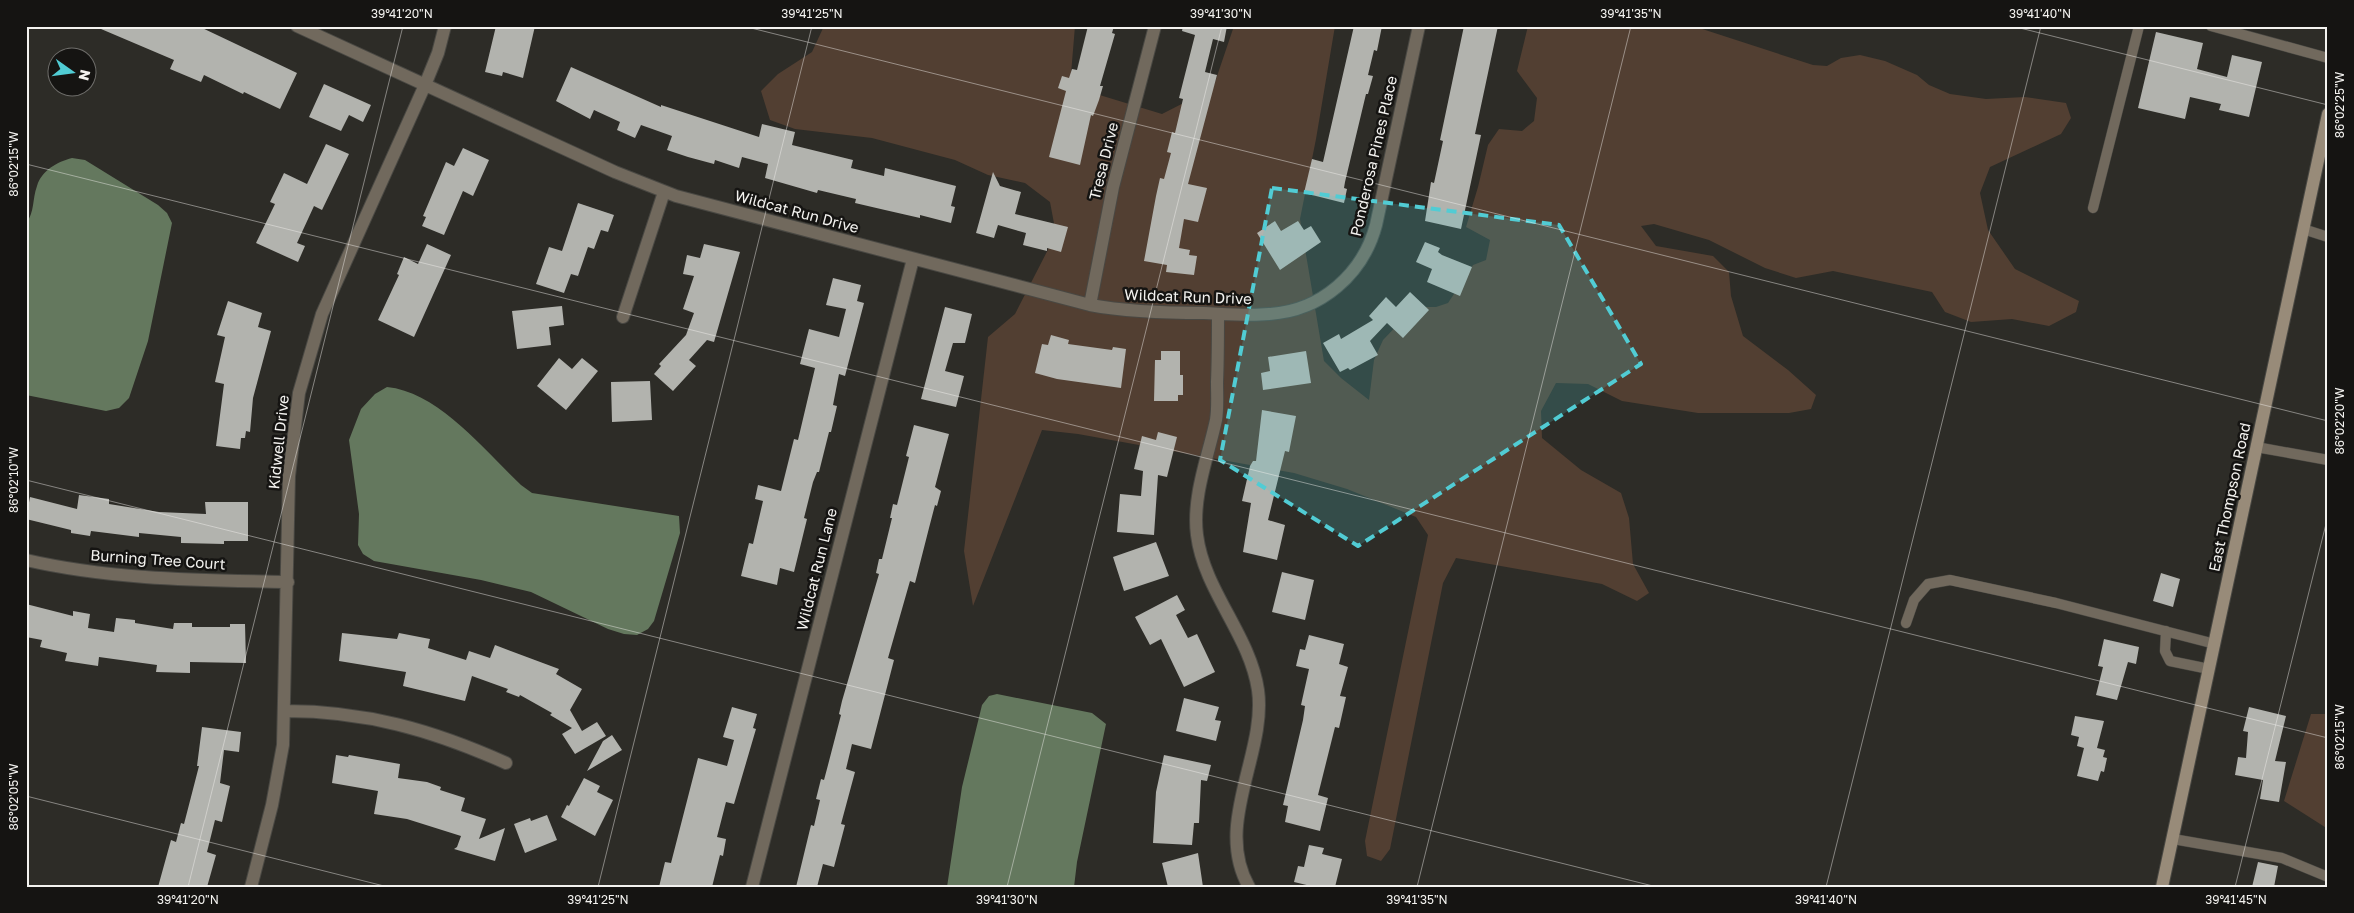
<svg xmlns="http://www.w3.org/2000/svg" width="2354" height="913" font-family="'Golos Text',sans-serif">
<rect width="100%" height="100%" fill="#2d2c27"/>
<path fill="#523f32" d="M 824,26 L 1075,26 L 1070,86 L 1162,114 L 1213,88 L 1234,26 L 1335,26 L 1316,139 L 1300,219 L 1324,361 L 1341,378 L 1369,400 L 1374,360 L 1383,340 L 1406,316 L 1422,307 L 1436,307 L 1448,303 L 1473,265 L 1486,260 L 1490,240 L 1466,227 L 1478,187 L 1488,145 L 1499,129 L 1522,131 L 1534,121 L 1537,98 L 1517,71 L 1528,26 L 1693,26 L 1813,65 L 1827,66 L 1841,58 L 1860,55 L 1885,61 L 1917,75 L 1929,85 L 1950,94 L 1986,99 L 2025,97 L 2066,103 L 2071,118 L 2061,134 L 1990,167 L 1980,193 L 1988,230 L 2015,269 L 2079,301 L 2076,312 L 2049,326 L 2012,319 L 1971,322 L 1945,312 L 1932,292 L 1833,271 L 1796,278 L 1765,268 L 1709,240 L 1654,224 L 1641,226 L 1656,246 L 1713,256 L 1729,272 L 1731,296 L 1743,336 L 1788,370 L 1816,395 L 1811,409 L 1789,413 L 1698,413 L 1622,401 L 1588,384 L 1556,383 L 1541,411 L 1542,438 L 1581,470 L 1621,493 L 1629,518 L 1633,564 L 1649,593 L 1637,601 L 1602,584 L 1456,558 L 1443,583 L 1390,849 L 1381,861 L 1367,856 L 1365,841 L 1428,535 L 1416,517 L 1347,489 L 1294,473 L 1078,434 L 1042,430 L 973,606 L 964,551 L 988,337 L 1015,314 L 1056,234 L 1050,202 L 1025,183 L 988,175 L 955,160 L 872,138 L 795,129 L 770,120 L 761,91 L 778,74 L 812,52 Z
M 2311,714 L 2328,714 L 2328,829 L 2284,801 Z"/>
<path fill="#64785e" d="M 72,158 L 85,160 L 158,205 L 167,213 L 172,223 L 148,341 L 129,398 L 119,408 L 106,411 L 26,395 L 26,224 C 35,211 32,200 37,186 C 42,170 57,162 72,158 Z
M 387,387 C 439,392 485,451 521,485 L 532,493 L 679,516 L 680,533 L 654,621 L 648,629 L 637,635 L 624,634 L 608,629 L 531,592 L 481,580 L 374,561 L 363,554 L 358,545 L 359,514 L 349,440 L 361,409 L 375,394 Z
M 997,694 L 1092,713 L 1106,724 L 1077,862 L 1074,887 L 947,887 L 962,787 L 982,705 L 989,696 Z"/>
<path fill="#b2b3ae" d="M 94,26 L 198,26 L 297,73 L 280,109 L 244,92 L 243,94 L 204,75 L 201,82 L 170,69 L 174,60 Z
M 496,26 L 535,26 L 523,78 L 503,72 L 502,76 L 485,72 Z
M 1088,26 L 1114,26 L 1112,33 L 1115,34 L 1100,86 L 1103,86 L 1099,100 L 1093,116 L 1091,115 L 1080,165 L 1049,157 L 1066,91 L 1058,88 L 1062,76 L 1069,78 L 1072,69 L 1077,70 Z
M 1183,26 L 1227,26 L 1224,42 L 1213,39 L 1205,72 L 1217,75 L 1188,184 L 1207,188 L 1198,222 L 1184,219 L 1179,248 L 1190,250 L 1189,255 L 1197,256 L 1194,275 L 1166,272 L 1167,265 L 1144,261 L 1156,196 L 1160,178 L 1164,179 L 1171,153 L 1167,152 L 1172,132 L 1175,133 L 1183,99 L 1179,98 L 1195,35 L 1182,31 Z
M 1354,26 L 1382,26 L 1377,51 L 1374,50 L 1368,75 L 1373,76 L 1368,94 L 1366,94 L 1345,182 L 1344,188 L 1347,189 L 1344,203 L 1304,193 L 1312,159 L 1323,162 Z
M 1464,26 L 1498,26 L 1475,134 L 1481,135 L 1461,229 L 1425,221 L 1431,182 L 1434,183 L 1443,141 L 1440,140 Z
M 2156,32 L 2203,43 L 2197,69 L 2227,77 L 2232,55 L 2262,62 L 2249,117 L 2219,110 L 2221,104 L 2190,97 L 2185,119 L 2138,108 Z
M 571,67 L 661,107 L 661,105 L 759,137 L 762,124 L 795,132 L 792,145 L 853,160 L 851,168 L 884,176 L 885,168 L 956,186 L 951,206 L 955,207 L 951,223 L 920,215 L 920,218 L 885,210 L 855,203 L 856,199 L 818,190 L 817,193 L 765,178 L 768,164 L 742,157 L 739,168 L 715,160 L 714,164 L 688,157 L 667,150 L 672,136 L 641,125 L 635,138 L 617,130 L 620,122 L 594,110 L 590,119 L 556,101 Z
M 324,84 L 371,105 L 363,122 L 349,115 L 341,131 L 309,117 Z
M 326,144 L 349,154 L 322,210 L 314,206 L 297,243 L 305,246 L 298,262 L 256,243 L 275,204 L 270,202 L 284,173 L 307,184 Z
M 463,148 L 489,160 L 473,196 L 463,191 L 444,235 L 422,226 L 426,217 L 423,216 L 446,162 L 454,166 Z
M 993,172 L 1000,186 L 1021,192 L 1015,214 L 1068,227 L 1061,252 L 1047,248 L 1047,251 L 1023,245 L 1026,233 L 998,225 L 994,238 L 976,233 Z
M 578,203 L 614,215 L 608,232 L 601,230 L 594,249 L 588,247 L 578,276 L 571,274 L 564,293 L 536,284 L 549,247 L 562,251 Z
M 1275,221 L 1281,231 L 1298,221 L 1304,230 L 1311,226 L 1321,242 L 1280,270 L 1257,233 Z
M 1425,242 L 1440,248 L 1438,252 L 1442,255 L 1472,267 L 1460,296 L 1427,282 L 1432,269 L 1416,262 Z
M 427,244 L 451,255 L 414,337 L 378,320 L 399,275 L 397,274 L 404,257 L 418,264 Z
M 704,244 L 740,252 L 714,342 L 707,340 L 689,360 L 696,366 L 673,391 L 654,374 L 661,366 L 659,364 L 686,335 L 694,313 L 683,309 L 694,276 L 683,274 L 687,255 L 700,258 Z
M 833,278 L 861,285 L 857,301 L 864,303 L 845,376 L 839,374 L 833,405 L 837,406 L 831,432 L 829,432 L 819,472 L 817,472 L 813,482 L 804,518 L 807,519 L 794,572 L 780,568 L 777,585 L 741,576 L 749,543 L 753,544 L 763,501 L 755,499 L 758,485 L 781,491 L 794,439 L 798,440 L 815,368 L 800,364 L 809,329 L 839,337 L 846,309 L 826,305 Z
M 1410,292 L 1429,310 L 1403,338 L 1387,323 L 1370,341 L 1378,355 L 1350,370 L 1348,368 L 1340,372 L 1323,343 L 1339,334 L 1341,339 L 1373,320 L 1369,316 L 1386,297 L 1396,307 Z
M 228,301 L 262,313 L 258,327 L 271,331 L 253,398 L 250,432 L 246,431 L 245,438 L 241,438 L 240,449 L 216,446 L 224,384 L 215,382 L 225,337 L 217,335 Z
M 562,306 L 564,325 L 549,327 L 551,345 L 517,349 L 512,311 Z
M 945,307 L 972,314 L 965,343 L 953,343 L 945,371 L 964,376 L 956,407 L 921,399 Z
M 1051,335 L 1069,340 L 1068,344 L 1112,350 L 1113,347 L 1126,349 L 1121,388 L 1057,379 L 1035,373 L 1042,344 L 1048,345 Z
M 1161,351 L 1180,351 L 1180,375 L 1183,375 L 1183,395 L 1178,395 L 1178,401 L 1154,401 L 1155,360 L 1161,360 Z
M 1306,351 L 1311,383 L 1263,390 L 1261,373 L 1270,371 L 1268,357 Z
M 559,358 L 572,369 L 582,358 L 598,371 L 566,410 L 537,386 Z
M 650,381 L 652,420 L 612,422 L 611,382 Z
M 1262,410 L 1296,416 L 1289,452 L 1285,451 L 1268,520 L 1285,525 L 1277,560 L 1243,552 L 1251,503 L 1242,501 L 1250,466 L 1253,461 L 1256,461 Z
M 914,425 L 949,434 L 935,487 L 941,491 L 937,506 L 935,505 L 929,528 L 915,583 L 910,581 L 888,658 L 894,660 L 871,749 L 852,744 L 846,769 L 855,772 L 841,824 L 845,825 L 834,867 L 823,864 L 817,887 L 796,887 L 811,825 L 814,826 L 820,800 L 816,799 L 821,779 L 824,780 L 828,765 L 841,715 L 839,714 L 842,701 L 879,574 L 876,573 L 879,559 L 882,559 L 892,518 L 890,518 L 893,504 L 897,505 L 909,457 L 906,456 Z
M 1158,432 L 1177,437 L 1167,477 L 1158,475 L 1154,535 L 1117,532 L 1120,494 L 1141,496 L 1143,471 L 1134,469 L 1142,436 L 1156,440 Z
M 79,495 L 109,499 L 109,504 L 159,512 L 206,514 L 205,502 L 248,502 L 248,541 L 224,541 L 224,544 L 181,543 L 181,537 L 139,533 L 139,537 L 91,531 L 90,536 L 71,533 L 71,530 L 26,519 L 30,497 L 77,509 Z
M 1156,542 L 1169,576 L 1124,591 L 1113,557 Z
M 1282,572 L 1314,580 L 1305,620 L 1272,612 Z
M 2161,573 L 2180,579 L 2173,607 L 2153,601 Z
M 1177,595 L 1185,610 L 1176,615 L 1188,638 L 1197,634 L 1215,672 L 1184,687 L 1161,639 L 1150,645 L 1135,617 Z
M 26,604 L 73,616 L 73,611 L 90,614 L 88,628 L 114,632 L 116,618 L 135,620 L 135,623 L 173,629 L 174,623 L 192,623 L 192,627 L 230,627 L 230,624 L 245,624 L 246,663 L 190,662 L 190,673 L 156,672 L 157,665 L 99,657 L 98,666 L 65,661 L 67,653 L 40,647 L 42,640 L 26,637 Z
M 342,633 L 397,639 L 399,633 L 430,639 L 428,648 L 466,660 L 469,651 L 490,658 L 495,645 L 559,669 L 556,674 L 582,689 L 570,710 L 582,731 L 597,722 L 606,736 L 575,754 L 562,734 L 572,728 L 550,715 L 552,713 L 520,695 L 519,697 L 506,692 L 508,689 L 472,676 L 465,701 L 403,686 L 406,672 L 339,661 Z
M 1309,635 L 1344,644 L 1339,664 L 1348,667 L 1340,696 L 1346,697 L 1339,728 L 1335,727 L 1318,795 L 1328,798 L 1320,831 L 1285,822 L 1288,806 L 1283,805 L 1303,720 L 1305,706 L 1301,705 L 1309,669 L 1296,666 L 1300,649 L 1305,650 Z
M 2104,639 L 2139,647 L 2136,664 L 2128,662 L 2117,700 L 2096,695 L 2103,667 L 2098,666 Z
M 1184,698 L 1219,707 L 1215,720 L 1221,721 L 1216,741 L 1176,731 Z
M 732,707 L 757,714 L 753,728 L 756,729 L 734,804 L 726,802 L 717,837 L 726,839 L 723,856 L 720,855 L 712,887 L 659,887 L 665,862 L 671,863 L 698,758 L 727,766 L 734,740 L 723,737 Z
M 2249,707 L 2286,716 L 2275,761 L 2286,762 L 2279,802 L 2260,799 L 2263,780 L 2235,775 L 2238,757 L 2246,758 L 2248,732 L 2243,731 Z
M 2075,716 L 2104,721 L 2097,748 L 2105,750 L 2103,757 L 2107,758 L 2104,772 L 2101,771 L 2098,781 L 2077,776 L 2084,748 L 2077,746 L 2079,737 L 2071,735 Z
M 202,727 L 241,732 L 239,752 L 224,750 L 220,783 L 230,786 L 222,822 L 215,820 L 207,852 L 216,855 L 211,873 L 207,887 L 158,887 L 171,840 L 176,842 L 181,823 L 184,824 L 199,766 L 197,766 Z
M 612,735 L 622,750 L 587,771 L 603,741 Z
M 336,755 L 348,757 L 349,755 L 400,764 L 398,778 L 427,782 L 441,787 L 440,790 L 465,798 L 461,811 L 486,819 L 479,839 L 505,828 L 495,861 L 454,849 L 457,847 L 461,836 L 407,819 L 374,814 L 378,791 L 332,783 Z
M 1164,755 L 1211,765 L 1207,781 L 1201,780 L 1199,823 L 1194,823 L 1192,845 L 1153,843 L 1156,792 Z
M 584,778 L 600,786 L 597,792 L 613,800 L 595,836 L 561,817 L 567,805 L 569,806 Z
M 547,815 L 557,840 L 525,853 L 514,824 L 530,818 L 531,821 Z
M 1309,845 L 1324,848 L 1322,854 L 1342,859 L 1335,887 L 1315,887 L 1294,882 L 1298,866 L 1304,867 Z
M 1198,853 L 1203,887 L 1168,887 L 1162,863 Z
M 2258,862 L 2278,866 L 2274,887 L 2252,887 Z"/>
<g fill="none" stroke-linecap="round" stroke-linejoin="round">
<g stroke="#494843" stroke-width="11">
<path id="service" d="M 2211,26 L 2328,58
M 2093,208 L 2139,26
M 2303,229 L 2328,237
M 2256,447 L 2328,460
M 1906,623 L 1914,600 L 1928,584 L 1950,580 L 2056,603 L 2215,644
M 2166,631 L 2165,651 L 2170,661 L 2209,669
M 2173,839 L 2282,858 L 2328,877"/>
</g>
<g stroke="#494843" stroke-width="14">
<path id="minor" d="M 297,26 L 615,172 L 676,196 L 1090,305 C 1128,312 1166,313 1204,313 C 1226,314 1248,316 1269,314 C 1321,311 1363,274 1376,225 L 1419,26
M 1090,305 L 1113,187 L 1155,26
M 1218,314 C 1218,336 1218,359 1217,382 C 1217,394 1218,408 1216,420 C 1208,457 1192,497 1197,535 C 1204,591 1250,635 1258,690 C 1267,753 1213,824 1249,887
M 623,317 L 664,192
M 26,560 C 113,580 200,580 288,582
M 285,711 C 366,711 432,730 506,763
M 251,887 L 272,805 L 283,745 L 289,476 L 299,393 L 322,314 L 425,85 L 438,53 L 445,26
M 752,887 L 913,259"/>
</g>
<g stroke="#494843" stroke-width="14">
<path id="secondary" d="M 2162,887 L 2328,114"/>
</g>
<use href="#service" stroke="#71695d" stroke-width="10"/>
<use href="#minor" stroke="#71695d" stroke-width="12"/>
<use href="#secondary" stroke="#988b79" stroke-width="12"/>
</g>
<path fill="#51ccd4" fill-opacity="0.2" stroke="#51ccd4" stroke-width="4" stroke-dasharray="10 6" stroke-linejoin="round" d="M 1272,188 L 1559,225 L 1641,364 L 1358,546 L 1220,460 Z"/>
<path fill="none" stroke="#f3f2ef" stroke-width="1" stroke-opacity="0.45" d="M 743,26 L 2328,421M 2012,26 L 2328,105M 26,164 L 2328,738M 26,480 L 1657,887M 26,796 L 388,887M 188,887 L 403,26M 598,887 L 812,26M 1007,887 L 1222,26M 1417,887 L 1631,26M 1826,887 L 2041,26M 2235,887 L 2328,516"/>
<g text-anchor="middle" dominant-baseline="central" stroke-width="5" stroke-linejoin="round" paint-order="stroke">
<g font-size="15" fill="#f3f2ef" stroke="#151412">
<text transform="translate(1373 156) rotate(-77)">Ponderosa Pines Place</text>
<text transform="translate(1103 161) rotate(-76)">Tresa Drive</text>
<text transform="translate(797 211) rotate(15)">Wildcat Run Drive</text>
<text transform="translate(1188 296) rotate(2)">Wildcat Run Drive</text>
<text transform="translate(278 442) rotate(-84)">Kidwell Drive</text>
<text transform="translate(2229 497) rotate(-78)">East Thompson Road</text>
<text transform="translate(158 559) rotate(4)">Burning Tree Court</text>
<text transform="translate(816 569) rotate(-76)">Wildcat Run Lane</text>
</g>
</g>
<rect width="2354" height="913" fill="none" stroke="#151412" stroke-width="55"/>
<g transform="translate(72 72) rotate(104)"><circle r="24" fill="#151412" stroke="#6e6d6a"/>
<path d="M0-4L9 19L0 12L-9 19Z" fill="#51ccd4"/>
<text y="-8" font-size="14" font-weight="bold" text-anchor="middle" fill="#f3f2ef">N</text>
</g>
<rect x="28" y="28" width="2298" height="858" fill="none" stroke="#f3f2ef" stroke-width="2"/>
<g font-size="12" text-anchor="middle" fill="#f3f2ef">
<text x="402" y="18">39°41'20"N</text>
<text x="812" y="18">39°41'25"N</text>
<text x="1221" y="18">39°41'30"N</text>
<text x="1631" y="18">39°41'35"N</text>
<text x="2040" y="18">39°41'40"N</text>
<text transform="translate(2340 105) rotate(-90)" y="4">86°02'25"W</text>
<text transform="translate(14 164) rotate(-90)" y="4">86°02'15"W</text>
<text transform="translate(2340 421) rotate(-90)" y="4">86°02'20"W</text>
<text transform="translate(14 480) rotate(-90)" y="4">86°02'10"W</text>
<text transform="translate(2340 737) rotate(-90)" y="4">86°02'15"W</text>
<text transform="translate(14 797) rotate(-90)" y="4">86°02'05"W</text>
<text x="188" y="904">39°41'20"N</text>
<text x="598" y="904">39°41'25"N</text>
<text x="1007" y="904">39°41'30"N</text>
<text x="1417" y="904">39°41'35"N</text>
<text x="1826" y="904">39°41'40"N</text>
<text x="2236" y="904">39°41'45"N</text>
</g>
</svg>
